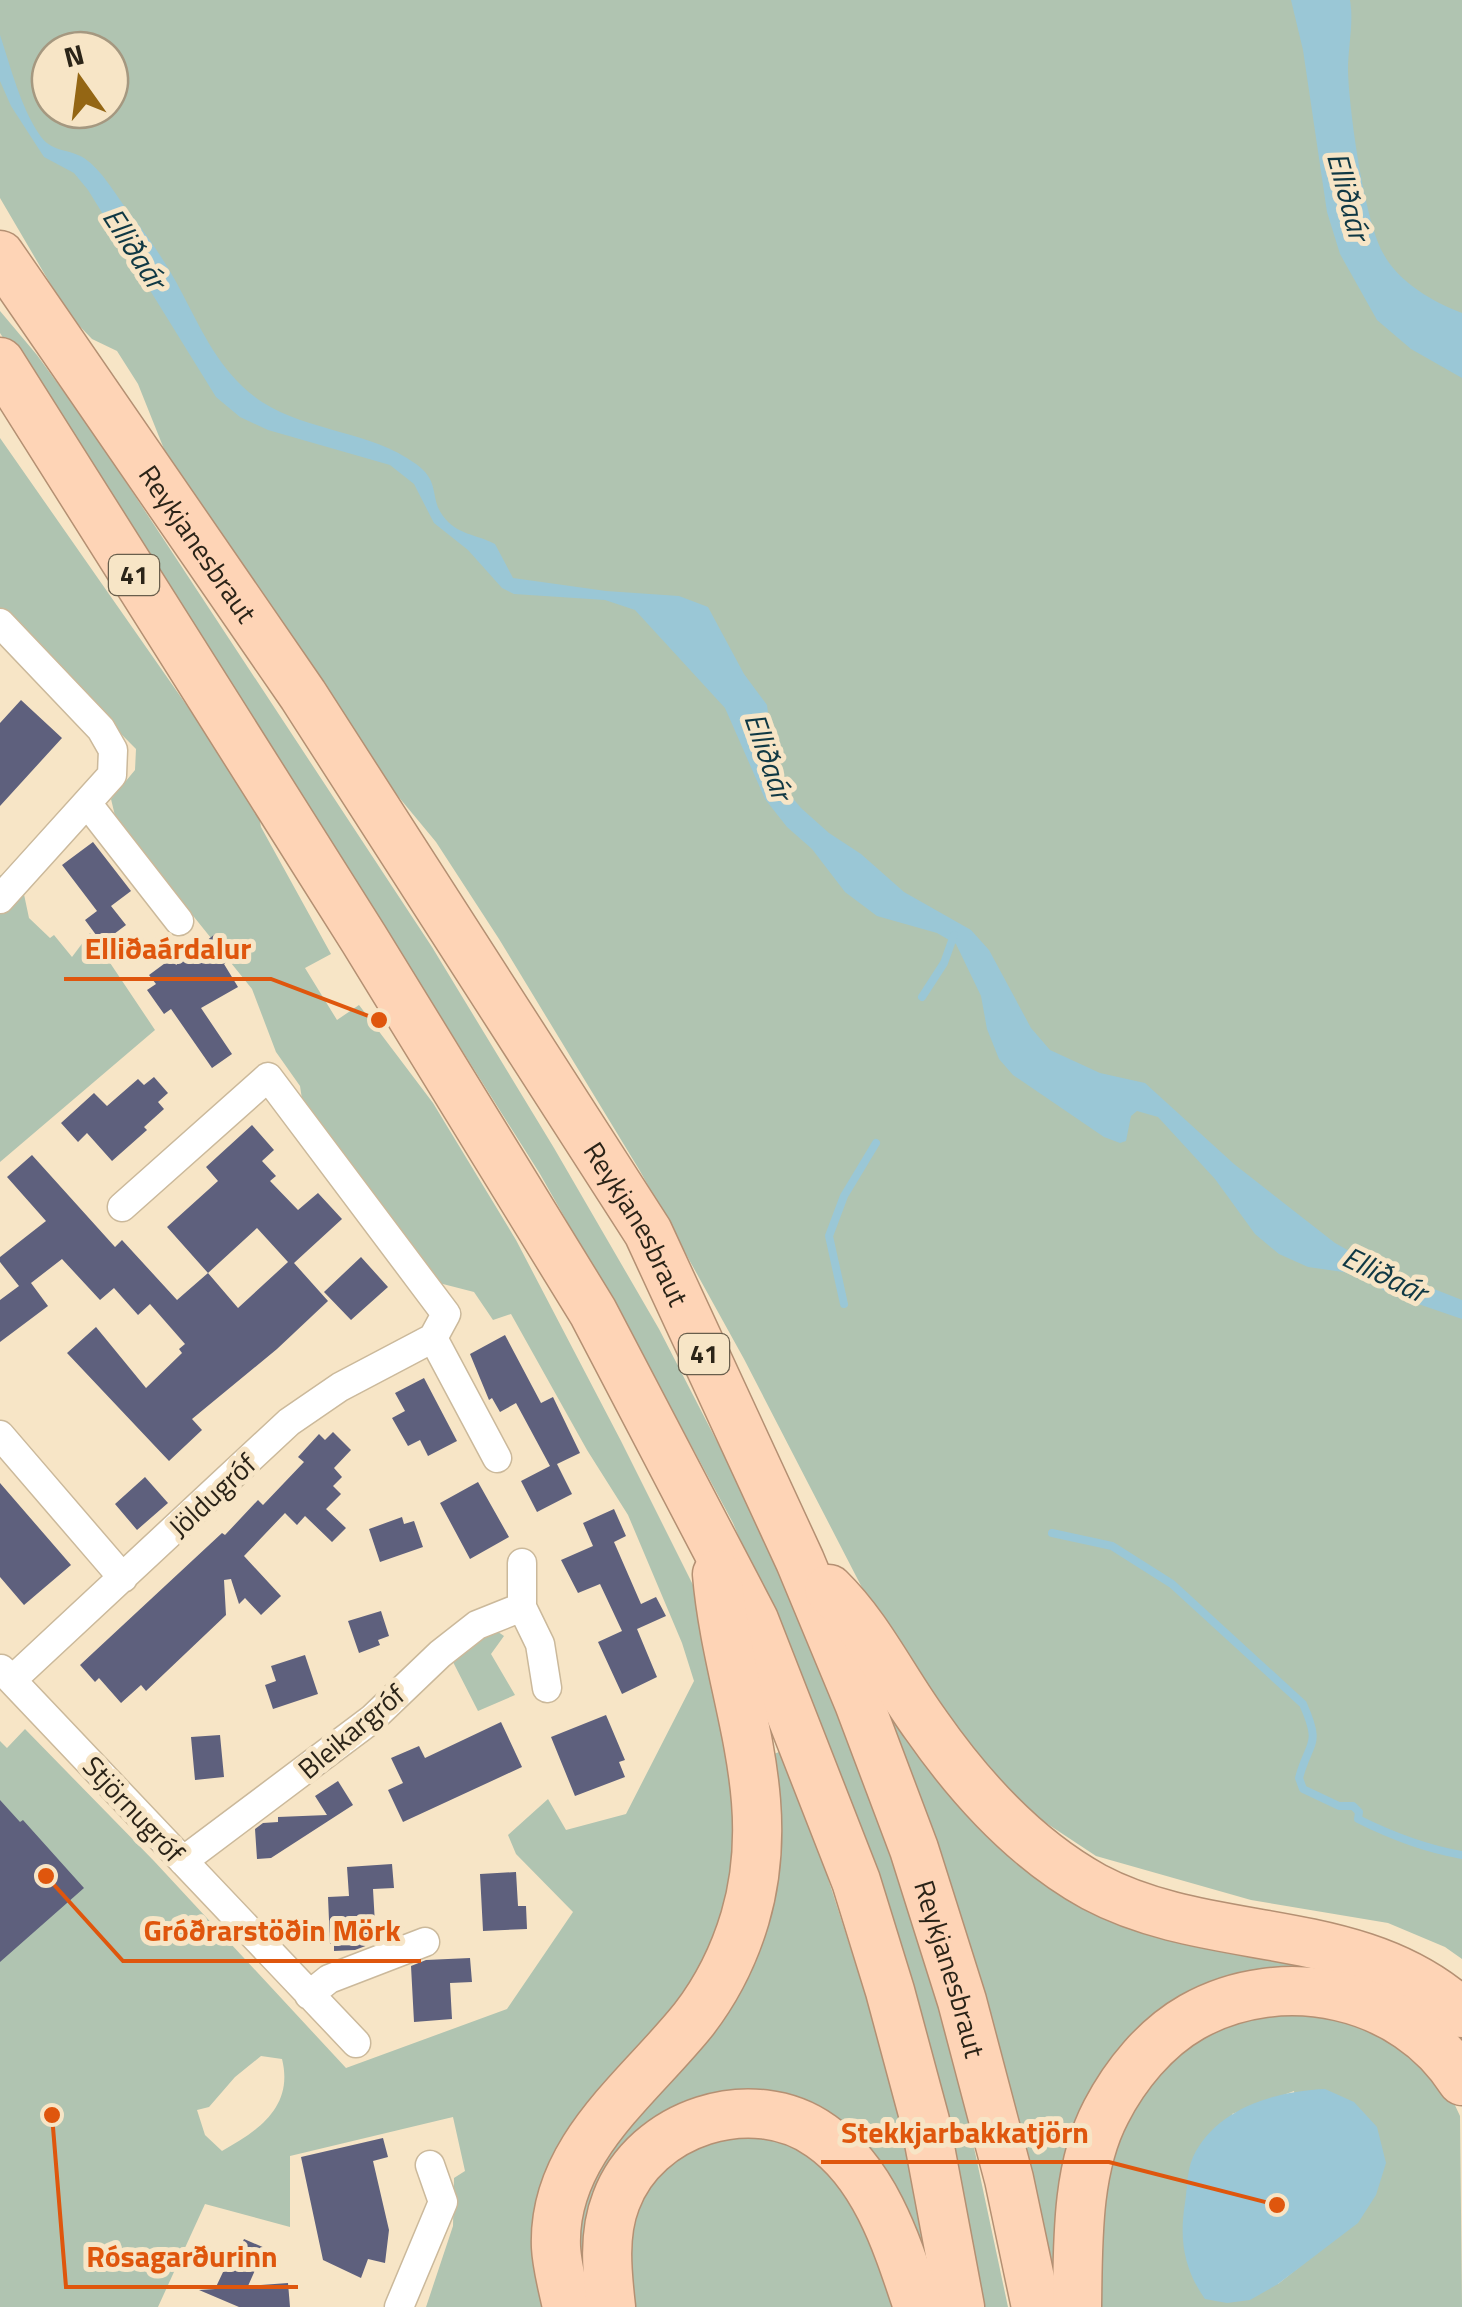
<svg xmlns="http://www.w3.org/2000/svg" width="1462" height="2307" font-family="'Titillium Web',sans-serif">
<rect width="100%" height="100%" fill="#f7e5c6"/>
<path fill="#b0c4b1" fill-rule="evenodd" d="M 0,0 L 1462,0 L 1462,1959 L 1445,1947 L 1388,1923 L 1251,1900 L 1096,1856 L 1034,1815 L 967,1750 L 872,1607 L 744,1359 L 640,1171 L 499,939 L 436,842 L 368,760 L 168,459 L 138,384 L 117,351 L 92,339 L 68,314 L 0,198 ZM 50,50 L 110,50 L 110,110 L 50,110 Z
M 0,311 L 37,355 L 93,432 L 432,947 L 554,1148 L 659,1329 L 745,1496 L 850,1731 L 894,1857 L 953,2049 L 1008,2307 L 984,2307 L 940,2107 L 820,1732 L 733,1523 L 642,1354 L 540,1174 L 390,936 L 0,333 Z
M 0,438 L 257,806 L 261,827 L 331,954 L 305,968 L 337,1020 L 359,1005 L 433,1103 L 516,1240 L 621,1441 L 708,1615 L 738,1748 L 738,1855 L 721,1927 L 680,2005 L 614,2075 L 546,2307 L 426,2307 L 453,2226 L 454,2178 L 465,2171 L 453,2117 L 290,2156 L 290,2227 L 205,2204 L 158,2307 L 0,2307 L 0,1741 L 7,1748 L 25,1729 L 154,1861 L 346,2068 L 507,2009 L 573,1912 L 516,1854 L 508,1835 L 548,1799 L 566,1830 L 626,1814 L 694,1681 L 682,1643 L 628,1515 L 587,1450 L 511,1314 L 493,1320 L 474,1292 L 439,1283 L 302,1099 L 300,1086 L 276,1052 L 252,989 L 116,820 L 111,799 L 135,770 L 136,749 L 0,612 ZM 261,2056 L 282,2059 C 294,2107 258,2131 222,2151 L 205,2135 L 197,2110 L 209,2107 L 235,2077 Z
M 0,875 L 22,885 L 29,918 L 50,938 L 54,935 L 72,957 L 90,933 L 155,1030 L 0,1162 Z
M 494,1629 L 504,1636 L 491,1654 L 515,1695 L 478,1711 L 453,1662 L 476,1638 Z
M 900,1706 L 1003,1846 L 1332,1964 L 1462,2035 L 1462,2065 L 1369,1995 L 1155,2028 L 1063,2284 L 1046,2285 L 886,1713 Z
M 782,1751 L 804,1804 L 885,2055 L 941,2305 L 862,2162 L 690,2102 L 586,2261 L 575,2259 L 575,2213 L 601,2154 L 690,2049 L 768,1756 Z
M 1350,2006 L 1438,2069 L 1460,2116 L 1462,2307 L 1089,2307 L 1091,2221 L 1139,2079 L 1242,2010 ZM 1294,2091 L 1313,2256 L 1278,2284 L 1232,2114 Z
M 778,2127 L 850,2181 L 906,2307 L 627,2307 L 627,2210 L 679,2141 Z"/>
<path fill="#9ac7d6" d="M 1291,0 L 1350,0 C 1354,22 1348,47 1348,70 C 1349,110 1364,218 1383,253 C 1398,282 1433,302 1462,313 L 1462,378 L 1411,349 L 1377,320 L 1340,254 L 1327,212 L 1303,50 Z
M 0,35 C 11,68 20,105 39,134 C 51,153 68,148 84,158 C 102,170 115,194 128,211 C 148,236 167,264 182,293 C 204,335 221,374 262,402 C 309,432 371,431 416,464 C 441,482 429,497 443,516 C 457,535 476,534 495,544 L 513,578 L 606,591 L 679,596 L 708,607 L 744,674 L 767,705 L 775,769 L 780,783 L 801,808 L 829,833 L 861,854 L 904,892 L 971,930 L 989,950 L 1031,1028 L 1050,1050 L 1100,1073 L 1145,1083 L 1234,1164 L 1335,1243 L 1378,1267 L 1462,1300 L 1462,1319 L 1395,1296 L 1350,1273 L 1308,1267 L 1279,1254 L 1255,1234 L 1215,1179 L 1158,1117 L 1137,1111 L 1131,1116 L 1126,1141 L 1120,1143 L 1104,1137 L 1013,1075 L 999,1059 L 987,1029 L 981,996 L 956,944 L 937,933 L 877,916 L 845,892 L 812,849 L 787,827 L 765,799 L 725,708 L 635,610 L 605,600 L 514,594 L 502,588 L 468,550 L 434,523 L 414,484 L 390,465 L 268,430 L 240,417 L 216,397 L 88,190 L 74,173 L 44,157 L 11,106 L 0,81 Z
M 1325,2089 L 1354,2102 L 1377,2127 L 1386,2163 L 1376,2195 L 1358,2223 L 1278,2284 L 1250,2300 L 1227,2303 L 1205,2299 C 1184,2269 1179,2240 1185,2203 C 1187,2190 1187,2170 1193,2157 C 1216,2108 1276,2091 1325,2089 Z"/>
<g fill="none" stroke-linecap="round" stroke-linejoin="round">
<path stroke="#9ac7d6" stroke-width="8" d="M 922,997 L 944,963 L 954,935
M 844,1304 L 829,1236 L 844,1196 L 876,1143
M 1052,1533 L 1112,1546 L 1172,1584 L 1303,1704 C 1322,1747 1309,1740 1299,1778 L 1303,1789 L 1339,1806 L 1353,1806 L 1359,1812 L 1358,1819 C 1390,1835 1427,1849 1462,1855"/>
</g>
<path fill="#5e607d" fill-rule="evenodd" d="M 21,700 L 62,738 L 0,806 L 0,723 Z
M 93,842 L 131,891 L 111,906 L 126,925 L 102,943 L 85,920 L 97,911 L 62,865 Z
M 215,934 L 233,956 L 224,964 L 238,987 L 201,1008 L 232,1054 L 212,1068 L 171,1009 L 164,1014 L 147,990 L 156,984 L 149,975 L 172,958 L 176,965 Z
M 154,1077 L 168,1093 L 158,1102 L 164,1109 L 144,1127 L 147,1130 L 112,1161 L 87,1133 L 78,1142 L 61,1123 L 94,1093 L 107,1106 L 138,1079 L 144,1085 Z
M 252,1125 L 274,1150 L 262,1161 L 276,1176 L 270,1181 L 298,1210 L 318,1193 L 342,1219 L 294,1263 L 328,1301 L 277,1349 L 192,1419 L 202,1430 L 169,1461 L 67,1353 L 96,1327 L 146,1388 L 182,1353 L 179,1349 L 185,1344 L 150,1304 L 138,1315 L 114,1288 L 100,1300 L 62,1259 L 31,1283 L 48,1306 L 0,1342 L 0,1300 L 19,1286 L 0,1262 L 0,1257 L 46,1221 L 7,1177 L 32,1155 L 115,1247 L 122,1240 L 177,1300 L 208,1273 L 167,1227 L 218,1181 L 206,1167 ZM 257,1228 L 288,1262 L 238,1308 L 208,1273 Z
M 361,1257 L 388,1287 L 351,1320 L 324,1292 Z
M 505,1335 L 541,1403 L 553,1397 L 580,1453 L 557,1464 L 572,1494 L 537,1512 L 521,1481 L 550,1466 L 516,1403 L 500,1412 L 492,1398 L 489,1400 L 470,1354 Z
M 424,1378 L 457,1441 L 428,1456 L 420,1440 L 408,1446 L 392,1418 L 405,1411 L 395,1393 Z
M 333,1432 L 351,1450 L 334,1468 L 342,1477 L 333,1486 L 341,1494 L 326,1509 L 346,1528 L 332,1542 L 305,1516 L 297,1525 L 285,1513 L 244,1556 L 281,1596 L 261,1615 L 245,1598 L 239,1604 L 231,1579 L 224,1580 L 226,1615 L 146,1691 L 141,1685 L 121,1703 L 99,1678 L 95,1682 L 80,1665 L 222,1533 L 225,1535 L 258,1500 L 263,1505 L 304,1462 L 298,1457 L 319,1434 L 325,1440 Z
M 145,1477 L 168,1503 L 137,1530 L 115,1504 Z
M 478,1482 L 509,1537 L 470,1559 L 440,1503 Z
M 0,1483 L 71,1565 L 24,1605 L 0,1577 Z
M 614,1509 L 626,1536 L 614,1542 L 641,1604 L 656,1597 L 666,1616 L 637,1629 L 657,1677 L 622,1694 L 598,1642 L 622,1631 L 600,1584 L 578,1593 L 561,1560 L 593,1546 L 583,1523 Z
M 402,1517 L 404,1524 L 414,1521 L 423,1547 L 380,1562 L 369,1529 Z
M 381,1611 L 389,1636 L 378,1640 L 380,1645 L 359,1653 L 348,1621 Z
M 305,1655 L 318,1694 L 273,1709 L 265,1685 L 276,1681 L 271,1666 Z
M 606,1715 L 625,1760 L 619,1762 L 625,1777 L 575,1796 L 551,1737 Z
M 501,1722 L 522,1767 L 403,1822 L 388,1790 L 403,1783 L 391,1758 L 419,1746 L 425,1758 Z
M 220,1735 L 224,1777 L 195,1780 L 191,1737 Z
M 338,1781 L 353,1805 L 271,1858 L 257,1859 L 255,1829 L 263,1823 L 278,1822 L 278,1817 L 327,1815 L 315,1796 Z
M 0,1800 L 20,1822 L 23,1820 L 84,1888 L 0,1962 Z
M 392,1864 L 394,1888 L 373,1889 L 376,1942 L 355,1950 L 334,1951 L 334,1944 L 330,1944 L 328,1897 L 349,1896 L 347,1867 Z
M 516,1872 L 518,1906 L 526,1906 L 527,1929 L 483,1931 L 480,1874 Z
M 470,1958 L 472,1982 L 450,1983 L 452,2019 L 414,2022 L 411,1966 L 426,1960 Z
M 383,2138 L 388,2157 L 373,2161 L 389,2230 L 385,2263 L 368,2259 L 361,2278 L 323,2260 L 301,2157 Z
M 244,2239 L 265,2248 L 248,2286 L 288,2283 L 290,2307 L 239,2307 L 199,2290 L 215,2289 L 232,2253 L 237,2255 Z"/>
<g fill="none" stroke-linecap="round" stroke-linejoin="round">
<g stroke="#cbb99b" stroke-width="31">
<path id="minor" d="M 0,623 L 101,729 L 113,750 L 112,775 L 0,899
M 87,803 L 179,921
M 433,1338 L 497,1458
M 0,1435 L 123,1578
M 522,1563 L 522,1607 L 540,1644 L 547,1688
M 1,1669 L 356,2043
M 12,1680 L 289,1422 L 340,1387 L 433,1338 L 446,1314 L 268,1077 L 122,1207
M 183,1861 L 372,1719 L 440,1654 L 477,1625 L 522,1607
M 309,1995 L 329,1979 L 425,1942
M 399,2307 L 443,2202 L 430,2165"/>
</g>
<g stroke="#b49073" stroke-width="51">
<g id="trunk">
<path id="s1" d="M 0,255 L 303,695 L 648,1232 L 800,1561 L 859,1703 L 914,1849 L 962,2001 L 1009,2179 L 1036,2307"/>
<path d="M 0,362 L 364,939 L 593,1312 L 754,1620 L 856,1881 L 890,1991 L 925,2121 L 960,2307"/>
<path d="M 829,1589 C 869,1628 893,1680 926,1725 C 970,1788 1025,1849 1094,1887 C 1210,1949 1361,1919 1462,2013"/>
<path d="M 567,2307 C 563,2287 557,2267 556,2247 C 552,2150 639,2088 694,2019 C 717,1989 734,1955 745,1918 C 781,1796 727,1692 717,1574"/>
<path d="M 611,2307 C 607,2272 603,2234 616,2201 C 645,2122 753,2087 821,2136 C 876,2174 898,2247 918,2307"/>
<path d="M 1077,2307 C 1078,2244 1076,2169 1106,2112 C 1125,2075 1155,2038 1192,2017 C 1282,1966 1406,1992 1462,2081"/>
</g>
</g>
<use href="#minor" stroke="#fff" stroke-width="28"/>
<use href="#trunk" stroke="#fed4b6" stroke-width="48"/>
</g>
<g text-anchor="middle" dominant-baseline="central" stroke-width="10" stroke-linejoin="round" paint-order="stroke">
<g fill="#f7e5c6" stroke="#685e4c" stroke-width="2.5">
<rect x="109" y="555" width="50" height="40" rx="8"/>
<rect x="679" y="1334" width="50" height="40" rx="8"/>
</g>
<g font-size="25" font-weight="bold" fill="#2b2418">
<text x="134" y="575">41</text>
<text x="704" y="1354">41</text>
</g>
<g font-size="28" fill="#2b2418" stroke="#f7e5c6">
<text stroke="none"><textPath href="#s1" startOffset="350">Reykjanesbraut</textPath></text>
<text stroke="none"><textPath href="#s1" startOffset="1160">Reykjanesbraut</textPath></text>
<text transform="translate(212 1495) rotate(-43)">Jöldugróf</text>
<text transform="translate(351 1731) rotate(-40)">Bleikargróf</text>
<text transform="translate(134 1809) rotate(47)">Stjörnugróf</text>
<text stroke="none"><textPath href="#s1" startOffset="1970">Reykjanesbraut</textPath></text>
</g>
<g font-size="30" font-style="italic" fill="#0f3844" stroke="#f7e5c6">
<text transform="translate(1349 196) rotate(75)">Elliðaár</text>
<text transform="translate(135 248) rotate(57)">Elliðaár</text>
<text transform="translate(769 756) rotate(71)">Elliðaár</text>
<text transform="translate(1385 1274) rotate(26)">Elliðaár</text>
</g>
</g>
<path fill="none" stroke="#df560d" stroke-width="4" d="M379 1020L271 979H64M46 1876L123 1961H421M1277 2205L1109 2162H821M52 2115L66 2287H298"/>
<g fill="#df560d" stroke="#f7e5c6" stroke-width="4">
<circle cx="379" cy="1020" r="10"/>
<circle cx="46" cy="1876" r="10"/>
<circle cx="1277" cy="2205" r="10"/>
<circle cx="52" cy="2115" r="10"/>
</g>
<g font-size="30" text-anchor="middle" font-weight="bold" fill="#df560d" stroke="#f7e5c6" stroke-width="10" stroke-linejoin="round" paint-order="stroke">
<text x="168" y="959">Elliðaárdalur</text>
<text x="272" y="1941">Gróðrarstöðin Mörk</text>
<text x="965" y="2143">Stekkjarbakkatjörn</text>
<text x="182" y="2267">Rósagarðurinn</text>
</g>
<g transform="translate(80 80) rotate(346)"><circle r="48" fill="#f7e5c6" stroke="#a59880" stroke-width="2.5"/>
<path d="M0-8L18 38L0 25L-18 38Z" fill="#946614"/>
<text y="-15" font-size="28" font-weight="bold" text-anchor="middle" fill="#2b2418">N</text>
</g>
</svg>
